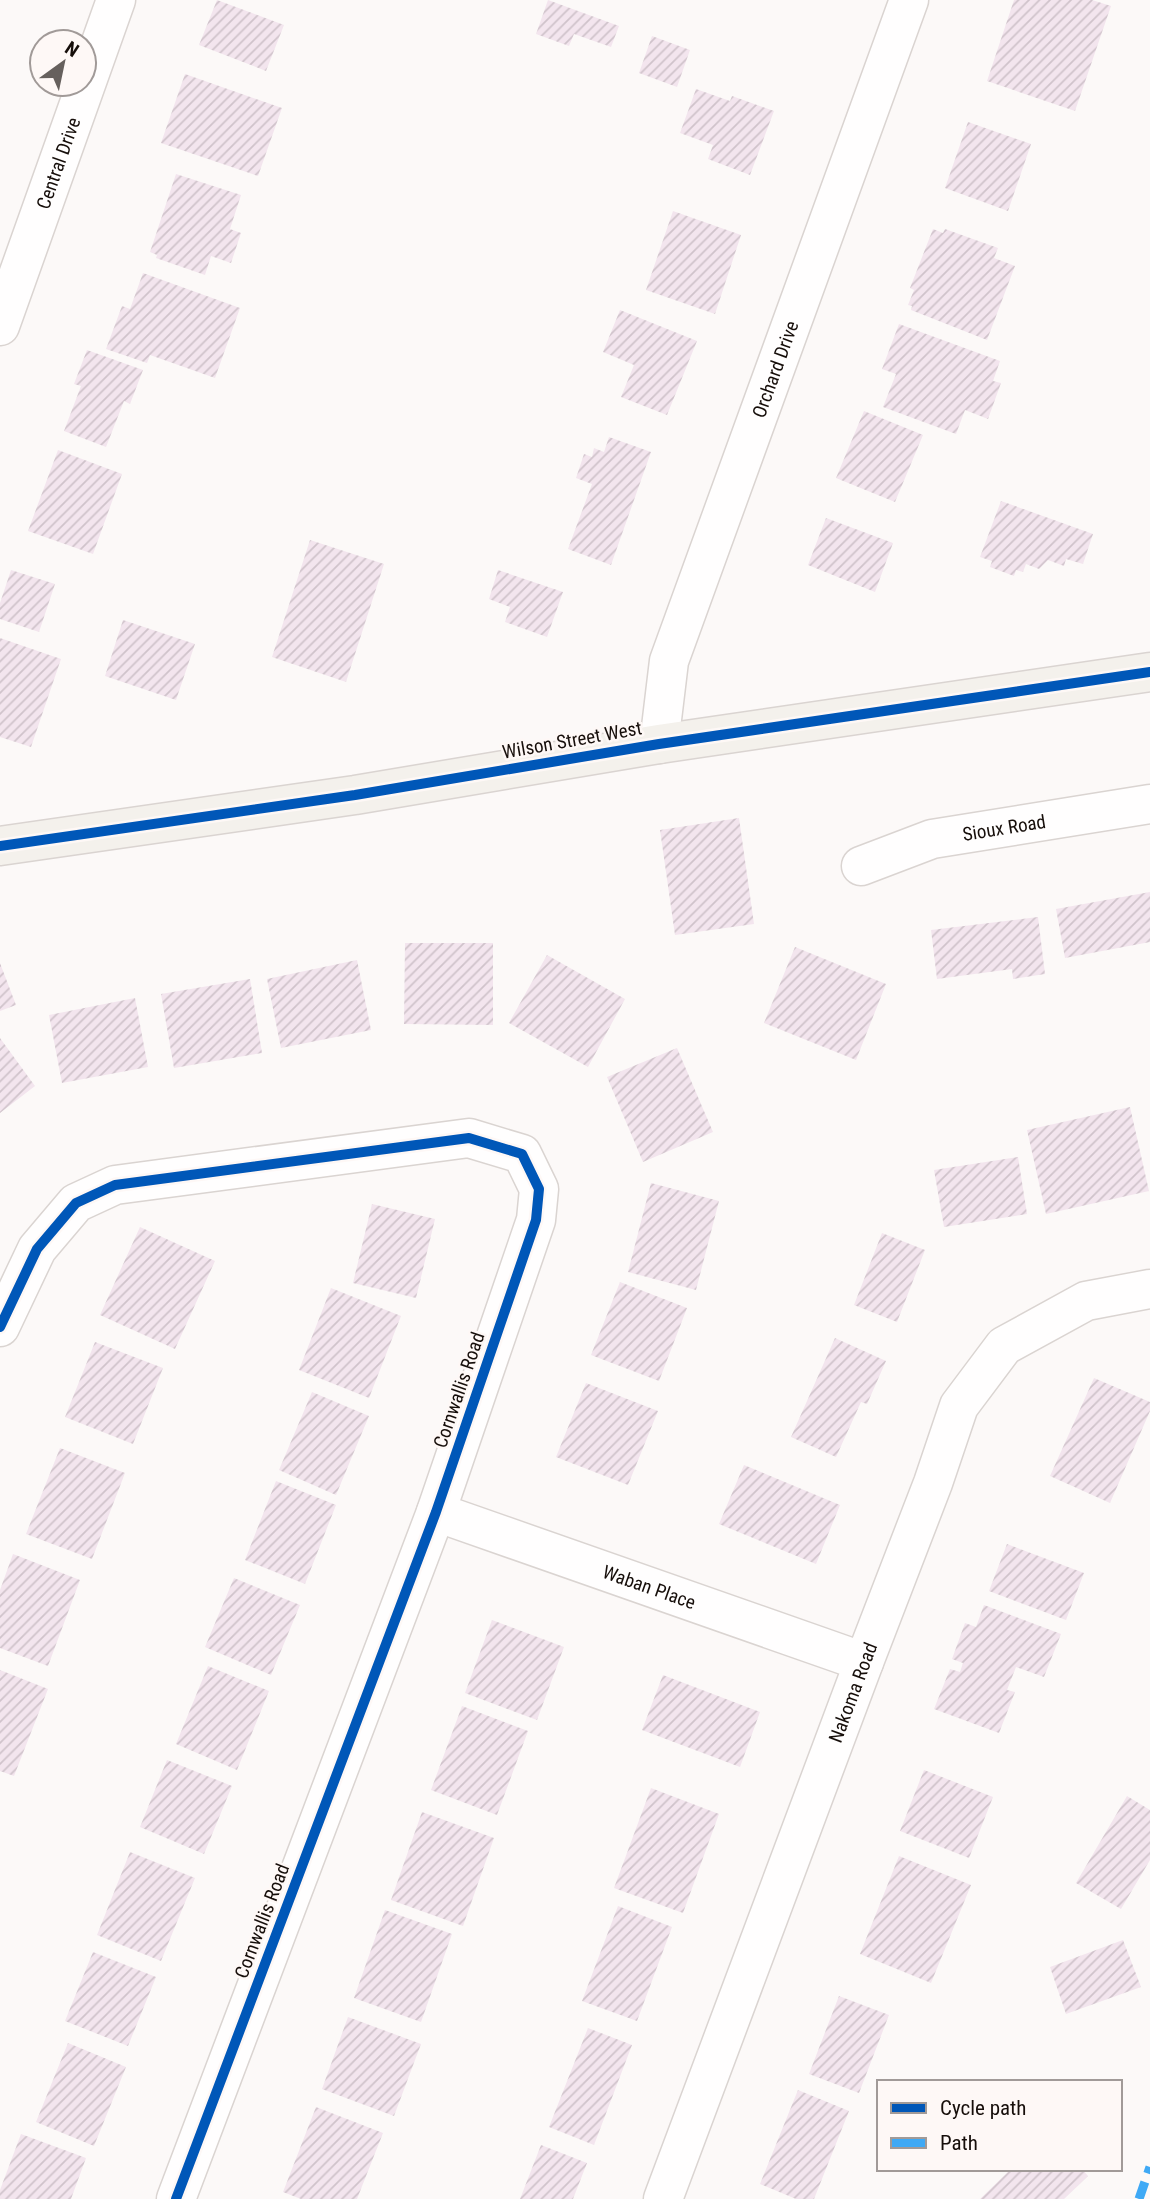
<svg xmlns="http://www.w3.org/2000/svg" width="1150" height="2199" font-family="'Roboto Condensed',sans-serif">
<defs>
<pattern id="building-hatch" width="6" height="6" patternUnits="userSpaceOnUse" patternTransform="scale(1.75)"><rect width="6" height="6" fill="#f3e5ee"/><path d="M-1 1l2-2M0 6l6-6M5 7l2-2" fill="none" stroke="#d0c3cb"/></pattern>
</defs>
<rect width="100%" height="100%" fill="#fcf9f8"/>
<path fill="url(#building-hatch)" d="M 217,0 L 284,25 L 266,71 L 199,45 Z
M 548,0 L 619,26 L 611,47 L 574,34 L 569,46 L 536,34 Z
M 1014,0 L 1092,0 L 1111,6 L 1075,111 L 987,81 Z
M 652,36 L 690,50 L 677,87 L 639,73 Z
M 185,74 L 282,108 L 258,176 L 161,143 Z
M 696,89 L 730,101 L 732,96 L 774,111 L 750,175 L 708,159 L 713,145 L 680,133 Z
M 968,122 L 1031,144 L 1008,211 L 945,188 Z
M 176,174 L 241,195 L 230,229 L 241,233 L 231,263 L 211,256 L 205,275 L 156,258 L 157,255 L 150,252 Z
M 673,211 L 741,235 L 715,314 L 646,290 Z
M 933,229 L 943,233 L 945,229 L 998,248 L 994,258 L 1015,266 L 987,340 L 911,310 L 912,306 L 908,305 L 914,290 L 910,288 Z
M 143,273 L 240,308 L 215,378 L 150,355 L 147,363 L 106,349 L 122,306 L 130,309 Z
M 620,310 L 697,341 L 667,415 L 621,397 L 634,365 L 603,352 Z
M 899,324 L 1000,361 L 993,381 L 1001,383 L 988,419 L 965,410 L 956,434 L 883,407 L 896,374 L 882,369 Z
M 87,350 L 143,370 L 130,404 L 124,401 L 106,447 L 64,431 L 81,386 L 74,384 Z
M 864,411 L 923,435 L 895,502 L 836,478 Z
M 609,437 L 651,452 L 611,565 L 568,549 L 592,484 L 576,478 L 584,454 L 592,457 L 594,448 L 604,452 Z
M 58,450 L 122,474 L 93,554 L 28,531 Z
M 1001,501 L 1093,534 L 1083,564 L 1066,559 L 1064,566 L 1048,560 L 1039,569 L 1026,564 L 1023,572 L 1016,570 L 1014,576 L 990,567 L 992,561 L 980,557 Z
M 826,518 L 893,543 L 875,592 L 808,565 Z
M 310,540 L 384,564 L 346,682 L 272,657 Z
M 11,570 L 55,584 L 39,632 L 0,619 L 0,603 Z
M 498,570 L 563,592 L 547,637 L 505,622 L 510,607 L 489,599 Z
M 123,620 L 195,644 L 176,700 L 105,676 Z
M 0,638 L 61,659 L 31,747 L 0,737 Z
M 739,818 L 754,924 L 675,935 L 660,830 Z
M 1150,892 L 1150,942 L 1065,958 L 1056,909 Z
M 1038,917 L 1045,974 L 1013,979 L 1012,969 L 937,979 L 931,930 Z
M 405,943 L 493,943 L 493,1025 L 404,1024 Z
M 795,947 L 886,984 L 856,1060 L 764,1023 Z
M 547,955 L 625,999 L 588,1067 L 509,1023 Z
M 357,960 L 371,1030 L 281,1048 L 267,979 Z
M 0,963 L 16,1005 L 0,1011 Z
M 250,979 L 262,1053 L 174,1068 L 161,994 Z
M 135,998 L 148,1067 L 62,1083 L 49,1015 Z
M 0,1038 L 35,1086 L 0,1113 Z
M 677,1048 L 713,1132 L 643,1162 L 607,1077 Z
M 1130,1107 L 1149,1191 L 1046,1214 L 1027,1130 Z
M 1018,1157 L 1027,1214 L 944,1227 L 934,1170 Z
M 651,1183 L 719,1201 L 696,1290 L 628,1272 Z
M 372,1204 L 435,1219 L 416,1298 L 353,1283 Z
M 140,1227 L 215,1261 L 175,1349 L 100,1315 Z
M 882,1233 L 925,1250 L 897,1322 L 854,1305 Z
M 620,1282 L 687,1308 L 659,1381 L 591,1355 Z
M 331,1288 L 401,1316 L 369,1398 L 299,1370 Z
M 835,1338 L 886,1361 L 867,1404 L 861,1402 L 836,1457 L 791,1437 Z
M 95,1342 L 163,1368 L 133,1444 L 65,1417 Z
M 1094,1378 L 1150,1402 L 1150,1411 L 1110,1503 L 1050,1476 Z
M 586,1383 L 658,1411 L 628,1485 L 556,1457 Z
M 312,1392 L 369,1416 L 336,1495 L 279,1470 Z
M 60,1448 L 125,1473 L 92,1559 L 26,1534 Z
M 744,1465 L 840,1505 L 816,1564 L 719,1524 Z
M 276,1481 L 336,1505 L 305,1584 L 245,1560 Z
M 1007,1544 L 1084,1573 L 1066,1620 L 989,1591 Z
M 13,1554 L 80,1580 L 48,1666 L 0,1648 L 0,1590 Z
M 234,1578 L 300,1605 L 271,1675 L 205,1647 Z
M 984,1605 L 1061,1634 L 1044,1677 L 1016,1667 L 1007,1690 L 1015,1692 L 999,1733 L 934,1709 L 950,1669 L 960,1672 L 963,1663 L 952,1659 L 965,1623 L 976,1627 Z
M 492,1620 L 564,1647 L 537,1720 L 465,1693 Z
M 208,1666 L 269,1691 L 237,1770 L 176,1744 Z
M 0,1670 L 48,1689 L 14,1776 L 0,1771 Z
M 663,1675 L 760,1712 L 740,1767 L 642,1730 Z
M 462,1706 L 528,1731 L 497,1815 L 431,1790 Z
M 167,1760 L 232,1786 L 204,1854 L 140,1827 Z
M 924,1770 L 993,1797 L 969,1858 L 900,1831 Z
M 651,1788 L 719,1814 L 683,1913 L 614,1888 Z
M 1127,1796 L 1150,1810 L 1150,1860 L 1121,1909 L 1076,1883 Z
M 422,1812 L 494,1838 L 463,1926 L 391,1900 Z
M 130,1852 L 195,1878 L 161,1961 L 97,1935 Z
M 899,1856 L 971,1885 L 931,1983 L 860,1954 Z
M 618,1906 L 672,1927 L 637,2021 L 582,2001 Z
M 385,1910 L 452,1934 L 421,2022 L 354,1998 Z
M 1123,1940 L 1141,1987 L 1066,2014 L 1050,1967 Z
M 93,1952 L 156,1977 L 128,2046 L 65,2021 Z
M 839,1996 L 889,2015 L 859,2093 L 809,2074 Z
M 348,2017 L 421,2044 L 394,2116 L 322,2089 Z
M 588,2028 L 632,2045 L 594,2145 L 549,2127 Z
M 68,2043 L 126,2067 L 94,2146 L 36,2122 Z
M 798,2090 L 849,2111 L 814,2199 L 796,2199 L 760,2184 Z
M 316,2107 L 383,2133 L 357,2199 L 301,2199 L 283,2192 Z
M 21,2134 L 86,2158 L 71,2199 L 0,2199 L 0,2190 Z
M 541,2145 L 587,2163 L 573,2199 L 520,2199 Z
M 1011,2169 L 1082,2169 L 1088,2176 L 1064,2199 L 980,2199 Z"/>
<g fill="none" stroke-linecap="round" stroke-linejoin="round">
<g stroke="#dad4d1" stroke-width="41">
<g id="minor">
<path id="s1" d="M 0,326 L 116,0"/>
<path id="s2" d="M 659,744 L 669,661 L 909,0"/>
<path id="s3" d="M 861,866 L 932,839 L 1150,804"/>
<path d="M 0,1327 L 37,1249 L 76,1203 L 115,1185 L 469,1138 L 522,1154 L 539,1189 L 536,1220 L 436,1512 L 176,2199"/>
<path id="s4" d="M 436,1512 L 864,1662"/>
<path id="s5" d="M 663,2199 L 864,1662 L 933,1483 L 959,1406 L 1004,1346 L 1086,1301 L 1150,1289"/>
</g>
</g>
<g stroke="#dad4d1" stroke-width="41">
<path id="secondary" d="M 0,846 L 355,795 L 659,744 L 1150,672"/>
</g>
<use href="#minor" stroke="#fffefe" stroke-width="38"/>
<use href="#secondary" stroke="#f4f1ec" stroke-width="38"/>
<path stroke="#3fa9f5" stroke-width="9" stroke-dasharray="18 9" stroke-linecap="butt" d="M 1139,2199 L 1150,2167"/>
<g stroke="#fef8f6" stroke-width="15">
<path id="cycleway" d="M 0,846 L 355,795 L 659,744 L 1150,672
M 0,1327 L 37,1249 L 76,1203 L 115,1185 L 469,1138 L 522,1154 L 539,1189 L 536,1220 L 436,1512 L 176,2199"/>
</g>
<use href="#cycleway" stroke="#0057b8" stroke-width="10"/>
</g>
<g text-anchor="middle" dominant-baseline="central" stroke-width="5" stroke-linejoin="round" paint-order="stroke">
<g font-size="19" fill="#160e0a" stroke="#fef8f6">
<text stroke="none"><textPath href="#s1" startOffset="173">Central Drive</textPath></text>
<text stroke="none"><textPath href="#s2" startOffset="394">Orchard Drive</textPath></text>
<text transform="translate(572 740) rotate(-10)">Wilson Street West</text>
<text stroke="none"><textPath href="#s3" startOffset="149">Sioux Road</textPath></text>
<text transform="translate(459 1390) rotate(-71)">Cornwallis Road</text>
<text stroke="none"><textPath href="#s4" startOffset="226">Waban Place</textPath></text>
<text stroke="none"><textPath href="#s5" startOffset="541">Nakoma Road</textPath></text>
<text transform="translate(262 1921) rotate(-69)">Cornwallis Road</text>
</g>
</g>
<rect x="877" y="2080" width="245" height="91" fill="#fef8f6" stroke="#a19a98" stroke-width="2"/>
<rect x="891" y="2103" width="35" height="10" fill="#0057b8" stroke="#a19a98" stroke-width="2"/>
<text x="940" y="2115" font-size="21" fill="#160e0a">Cycle path</text>
<rect x="891" y="2138" width="35" height="10" fill="#3fa9f5" stroke="#a19a98" stroke-width="2"/>
<text x="940" y="2150" font-size="21" fill="#160e0a">Path</text>
<g transform="translate(63 63) rotate(33)"><circle r="33" fill="#fef8f6" stroke="#a19a98" stroke-width="2"/>
<path d="M0-5L12 26L0 18L-12 26Z" fill="#66605d"/>
<text y="-10" font-size="19" font-weight="bold" text-anchor="middle" fill="#160e0a">N</text>
</g>
</svg>
